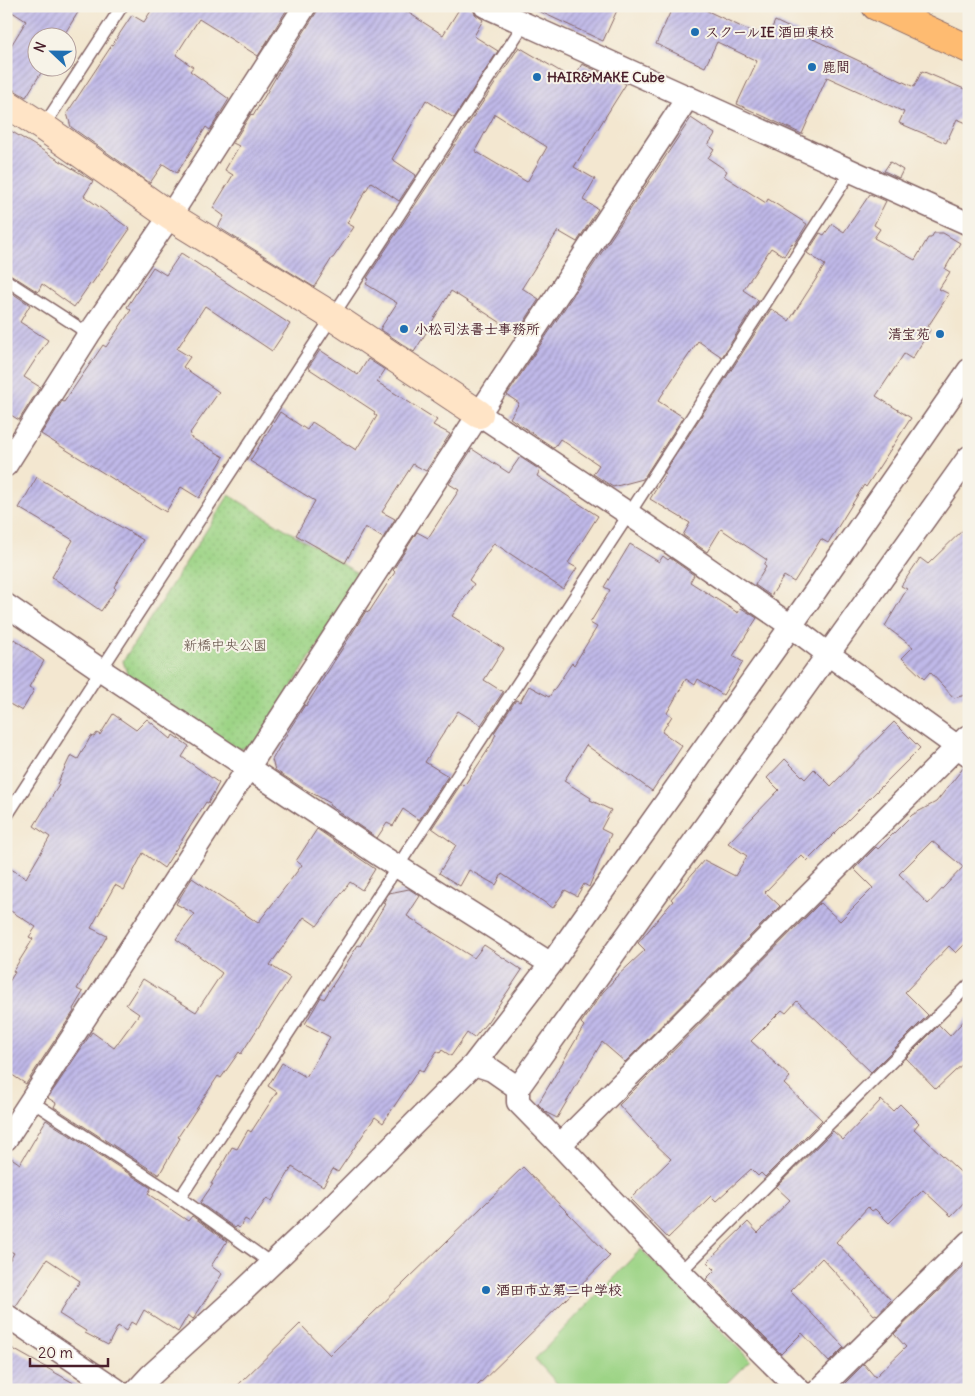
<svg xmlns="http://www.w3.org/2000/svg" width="975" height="1396" font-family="Delius,'Klee One',sans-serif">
<defs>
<pattern id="park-dots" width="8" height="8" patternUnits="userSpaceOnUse" patternTransform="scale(1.25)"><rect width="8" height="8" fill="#9dd486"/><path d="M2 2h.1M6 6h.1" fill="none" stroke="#89b674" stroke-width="1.8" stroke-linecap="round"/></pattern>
<pattern id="building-hatch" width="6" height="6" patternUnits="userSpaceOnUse" patternTransform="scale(1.25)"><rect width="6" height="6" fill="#c0b9e9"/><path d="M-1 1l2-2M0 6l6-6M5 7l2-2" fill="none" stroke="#9e96bd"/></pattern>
</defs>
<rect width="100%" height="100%" fill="#f7f3e8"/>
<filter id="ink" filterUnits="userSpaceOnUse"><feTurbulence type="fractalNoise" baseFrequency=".02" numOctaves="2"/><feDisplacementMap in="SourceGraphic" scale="10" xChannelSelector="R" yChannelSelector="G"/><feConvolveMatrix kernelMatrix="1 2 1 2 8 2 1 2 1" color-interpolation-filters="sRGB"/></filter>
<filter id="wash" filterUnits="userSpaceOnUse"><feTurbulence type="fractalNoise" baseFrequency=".0096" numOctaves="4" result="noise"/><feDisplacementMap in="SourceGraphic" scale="20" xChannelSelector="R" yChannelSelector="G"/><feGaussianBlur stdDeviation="1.12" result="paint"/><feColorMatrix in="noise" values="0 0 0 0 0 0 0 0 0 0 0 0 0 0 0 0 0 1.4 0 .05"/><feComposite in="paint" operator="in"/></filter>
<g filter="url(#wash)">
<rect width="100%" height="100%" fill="#f3e7d0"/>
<path fill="#9dd486" stroke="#747a58" d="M 641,1249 L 750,1360 L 720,1390 L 563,1390 L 535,1359 Z"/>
<path fill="url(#park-dots)" stroke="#747a58" d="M 229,495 L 362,576 L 255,744 L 236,750 L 130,683 L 123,661 Z"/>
<g id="blocks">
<path fill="url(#building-hatch)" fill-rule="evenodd" d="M 6,6 L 82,6 L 62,38 L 38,38 L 38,68 L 44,68 L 26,97 L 14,90 L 6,87 L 6,54 L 26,21 L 6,8 Z
M 154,6 L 289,6 L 258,56 L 199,19 L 176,55 L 193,67 L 190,71 L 229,99 L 210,130 L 206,127 L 177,173 L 163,164 L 150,183 L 71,127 L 67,113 L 132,15 L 144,22 Z
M 318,6 L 398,6 L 443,35 L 461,6 L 467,6 L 473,9 L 475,14 L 483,20 L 474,36 L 498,51 L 454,118 L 426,100 L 392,159 L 416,175 L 399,201 L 371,182 L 347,223 L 354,227 L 333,258 L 332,258 L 314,287 L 218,227 L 224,216 L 213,208 L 233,175 L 225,170 L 239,146 L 233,143 L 251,114 L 253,116 L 280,70 L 316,13 Z
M 528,6 L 619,6 L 603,41 Z
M 673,6 L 697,6 L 767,39 L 775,21 L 914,87 L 922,71 L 969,91 L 969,124 L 957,119 L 946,143 L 899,123 L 904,112 L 827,77 L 802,134 L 737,104 L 757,61 L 717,42 L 705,67 L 656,44 Z
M 519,47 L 573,79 L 582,64 L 626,84 L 574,167 L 595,179 L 583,200 L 598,209 L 577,242 L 558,231 L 522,288 L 539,299 L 517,333 L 451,291 L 430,325 L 431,325 L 414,352 L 380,329 L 397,303 L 366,284 L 369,279 L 367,278 ZM 495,114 L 547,147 L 527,182 L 475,151 Z
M 691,118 L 715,134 L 708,145 L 714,149 L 708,158 L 727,171 L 724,176 L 766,203 L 768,199 L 807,224 L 794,245 L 792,243 L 784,256 L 771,248 L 743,290 L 758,300 L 722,357 L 698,341 L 658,401 L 683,417 L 643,479 L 613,487 L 593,474 L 599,465 L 560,439 L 554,448 L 510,418 L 519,403 L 507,395 Z
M 6,128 L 93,181 L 84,196 L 130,229 L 91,285 L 90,284 L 74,307 L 42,284 L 38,292 L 10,274 L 6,273 Z
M 890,162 L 903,170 L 899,178 L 884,171 Z
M 870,194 L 886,201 L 874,225 L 880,229 L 874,238 L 915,260 L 928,238 L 931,238 L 934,233 L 943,233 L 960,243 L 945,269 L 950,272 L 939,289 L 949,294 L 927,328 L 930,330 L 912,359 L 904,354 L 876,396 L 911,418 L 866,487 L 864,485 L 828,543 L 821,539 L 794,582 L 784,576 L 771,596 L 755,585 L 766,567 L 764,565 L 767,560 L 721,529 L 707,552 L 683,535 L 690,523 L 650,499 L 666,473 L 664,473 L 771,309 L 789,321 L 825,265 L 807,253 L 820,233 L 824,235 L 832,224 L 844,232 Z
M 181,253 L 290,324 L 272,351 L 205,306 L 177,349 L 190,357 L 183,367 L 219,392 L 190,433 L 191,434 L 190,437 L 224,457 L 199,498 L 181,487 L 166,512 L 41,434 L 62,401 L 64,402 L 103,345 L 106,347 L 131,310 L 127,307 L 153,267 L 166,275 Z
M 6,289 L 30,305 L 20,322 L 48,340 L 24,377 L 40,387 L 19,420 L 6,412 Z
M 320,350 L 358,375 L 368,359 L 385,370 L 377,382 L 437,420 L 433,425 L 450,434 L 426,471 L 413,464 L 382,512 L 395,519 L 383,538 L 365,527 L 345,563 L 296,535 L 315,501 L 250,461 L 280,412 L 307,430 L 312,422 L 356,450 L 377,416 L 374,414 L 375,412 L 308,368 Z
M 472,449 L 509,473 L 520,457 L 540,470 L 537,476 L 598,516 L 568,563 L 577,568 L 563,589 L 494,543 L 469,580 L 474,584 L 452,616 L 504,649 L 484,680 L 503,692 L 481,725 L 458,711 L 425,762 L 448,776 L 419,820 L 403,809 L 393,826 L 387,823 L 377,838 L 329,805 L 330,803 L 301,787 L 275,770 L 272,760 L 289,730 L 305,705 L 306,706 L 366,611 L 369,612 L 395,572 L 393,570 L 417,532 L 428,538 L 459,490 L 449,484 Z
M 37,477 L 143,540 L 114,587 L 116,589 L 101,611 L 52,577 L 73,540 L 19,508 Z
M 969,524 L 969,694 L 954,698 L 930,672 L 924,679 L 902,658 L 913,647 L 885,626 L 907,589 L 901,586 L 920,558 L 928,564 Z
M 630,544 L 659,562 L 663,556 L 668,560 L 670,558 L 694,575 L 690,582 L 738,613 L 741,608 L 757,618 L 733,656 L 743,662 L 723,695 L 698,679 L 695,685 L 686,679 L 667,713 L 672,716 L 662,732 L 682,746 L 652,791 L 630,775 L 630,776 L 586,745 L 564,781 L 591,798 L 590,800 L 611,810 L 601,829 L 611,834 L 589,887 L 584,884 L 577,896 L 565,890 L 553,908 L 502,874 L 496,885 L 469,870 L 460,886 L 439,873 L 456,845 L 432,828 L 461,784 L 464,786 L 486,753 L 494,740 L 493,740 L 496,734 L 494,733 L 516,700 L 520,702 L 529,686 L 549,697 L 572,663 L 574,665 L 597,627 L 590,623 L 610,590 L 604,587 Z
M 14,639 L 44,661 L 29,687 L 34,690 L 22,711 L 6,702 L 6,650 Z
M 113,714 L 136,730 L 147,719 L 171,739 L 173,735 L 189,746 L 182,757 L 219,783 L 208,803 L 206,802 L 164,868 L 143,853 L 124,890 L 115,885 L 91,928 L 107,936 L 77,989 L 83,992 L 73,1009 L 74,1011 L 26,1084 L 6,1071 L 6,987 L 15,972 L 13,971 L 33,939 L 29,937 L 36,927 L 6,908 L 6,866 L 26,878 L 50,837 L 34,826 L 59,785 L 57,784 L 71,755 L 78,759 L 91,736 L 94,737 L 97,733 L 100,735 Z
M 894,722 L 920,748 L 807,861 L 801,855 L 765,892 L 780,906 L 625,1062 L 602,1042 L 557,1118 L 547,1113 L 538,1104 L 584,1026 L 581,1023 L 603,992 L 615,979 L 614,979 L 645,950 L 638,943 L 673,901 L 671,899 L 704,860 L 735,876 L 747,856 L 728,843 L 779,790 L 767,778 L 785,759 L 805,779 L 814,769 L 831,786 Z
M 964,767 L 969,768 L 969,940 L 956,953 L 949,946 L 905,992 L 928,1015 L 871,1072 L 797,1001 L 786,1013 L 782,1010 L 751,1041 L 790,1077 L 784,1084 L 822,1120 L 765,1177 L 761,1173 L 758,1176 L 751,1169 L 716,1201 L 711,1196 L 668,1238 L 630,1199 L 671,1159 L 649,1138 L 619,1105 L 820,903 L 840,921 L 873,888 L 854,869 L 876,847 L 878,849 L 912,815 L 936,802 ZM 932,841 L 963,867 L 928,904 L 899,874 Z
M 317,829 L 375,869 L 362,890 L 350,882 L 317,926 L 304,917 L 270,965 L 290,978 L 241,1054 L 239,1052 L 221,1078 L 218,1076 L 178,1137 L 180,1138 L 159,1175 L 54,1107 L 56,1103 L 48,1098 L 92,1032 L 114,1048 L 139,1014 L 126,1005 L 143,979 L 196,1012 L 222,973 L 176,939 L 195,914 L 176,904 L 192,878 L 258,923 L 302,865 L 296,861 Z
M 409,889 L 420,896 L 407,916 L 474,958 L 484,945 L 522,970 L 488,1021 L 474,1038 L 467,1033 L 451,1056 L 442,1050 L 440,1053 L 437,1051 L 423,1072 L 419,1069 L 383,1123 L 375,1117 L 338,1172 L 333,1169 L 323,1186 L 292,1167 L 272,1201 L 267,1198 L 250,1222 L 245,1219 L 239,1228 L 237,1226 L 235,1228 L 200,1203 L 213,1184 L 211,1184 L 232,1147 L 237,1149 L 248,1130 L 251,1132 L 277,1092 L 268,1086 L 282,1063 L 306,1077 L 330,1037 L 305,1024 L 321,997 L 324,999 L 358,945 L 360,946 L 385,904 L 383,903 L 389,893 Z
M 969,1015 L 969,1058 L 936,1089 L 906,1058 L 939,1025 L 950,1036 Z
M 881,1100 L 893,1111 L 900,1104 L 919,1123 L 914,1129 L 969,1180 L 969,1197 L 951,1216 L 923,1190 L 889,1223 L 875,1209 L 872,1211 L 868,1207 L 836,1242 L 891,1300 L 877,1315 L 876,1314 L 874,1315 L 822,1258 L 790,1291 L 844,1347 L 829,1362 L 802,1333 L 781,1354 L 706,1279 L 715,1270 L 707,1262 L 748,1222 L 758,1233 L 790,1200 L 776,1187 L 833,1131 L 843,1140 Z
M 46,1120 L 151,1188 L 148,1194 L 188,1221 L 192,1216 L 227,1241 L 211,1266 L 222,1274 L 194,1318 L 193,1319 L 188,1315 L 178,1332 L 144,1310 L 136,1325 L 131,1322 L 126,1331 L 118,1326 L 108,1345 L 85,1333 L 86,1331 L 59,1314 L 80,1281 L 47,1259 L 16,1306 L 6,1302 L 6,1266 L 14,1253 L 6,1249 L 6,1154 L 20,1164 Z
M 523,1167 L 610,1256 L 473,1390 L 233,1390 L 300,1324 L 330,1355 Z
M 969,1261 L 969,1390 L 838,1390 L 864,1364 L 875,1377 L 906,1347 L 894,1334 Z
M 6,1345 L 86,1390 L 6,1390 Z"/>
</g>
</g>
<g filter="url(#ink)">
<use href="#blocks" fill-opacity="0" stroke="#856565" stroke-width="1"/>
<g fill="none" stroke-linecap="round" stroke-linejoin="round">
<g stroke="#856565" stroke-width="14">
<path id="lane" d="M 43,127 L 122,6
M 6,280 L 89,334
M 6,817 L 101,670 L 524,24
M 31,1101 L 180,1198 L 272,1264
M 180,1198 L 629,514 L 851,171
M 680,1272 L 969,985"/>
</g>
<g stroke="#856565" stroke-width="25">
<path id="street" d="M 485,6 L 969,224
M 479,414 L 629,514 L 791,626 L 828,654 L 969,755
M 6,465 L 89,334 L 170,216 L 305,6
M 6,605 L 101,670 L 381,856 L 551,964
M 474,1064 L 492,1070 L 518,1088
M 6,1139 L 479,414 L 688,97
M 560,1145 L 967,737
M 6,1315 L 117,1390
M 137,1390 L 150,1376 L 240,1294 L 325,1213 L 474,1064 L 551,964 L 791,626 L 969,370
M 799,1390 L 680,1272 L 560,1145 L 518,1102 L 518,1088 L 969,457
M 819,1390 L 969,1242"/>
</g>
<g stroke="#856565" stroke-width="30">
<path id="secondary" d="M 6,103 L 43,127 L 170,216 L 332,316 L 479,414"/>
</g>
<g stroke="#856565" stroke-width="30">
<path id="highway" d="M 876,6 L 969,49"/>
</g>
<use href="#lane" stroke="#fff" stroke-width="11"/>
<use href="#street" stroke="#fff" stroke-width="22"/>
<use href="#secondary" stroke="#ffe4c6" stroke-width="28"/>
<use href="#highway" stroke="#febb71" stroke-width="28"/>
</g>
</g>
<g fill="#1f6fb2" stroke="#f7f3e8" stroke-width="2">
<circle cx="695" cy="32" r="5"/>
<circle cx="812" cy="67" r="5"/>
<circle cx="537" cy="77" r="5"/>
<circle cx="404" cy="329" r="5"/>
<circle cx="940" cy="334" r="5"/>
<circle cx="486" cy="1290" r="5"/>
</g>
<g text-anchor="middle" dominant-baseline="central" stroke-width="4" stroke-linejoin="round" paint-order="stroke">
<g font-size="14" font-weight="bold" fill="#4a1f2b" stroke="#f7f3e8" text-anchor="start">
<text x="705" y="32">スクールIE 酒田東校</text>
<text x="822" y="67">鹿間</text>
<text x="547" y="77">HAIR&amp;MAKE Cube</text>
<text x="414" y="329">小松司法書士事務所</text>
<text x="930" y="334" text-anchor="end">清宝苑</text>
<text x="496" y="1290">酒田市立第二中学校</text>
</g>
<g font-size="14" fill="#5f4c42" stroke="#f7f3e8">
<text x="225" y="645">新橋中央公園</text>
</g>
</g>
<rect width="975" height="1396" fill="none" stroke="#f7f3e8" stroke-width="25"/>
<g transform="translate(52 52) rotate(292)"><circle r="24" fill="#f7f3e8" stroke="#b29e9c"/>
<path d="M0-4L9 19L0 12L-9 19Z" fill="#1f6fb2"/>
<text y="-8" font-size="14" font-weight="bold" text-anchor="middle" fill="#4a1f2b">N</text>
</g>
<path d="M30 1358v8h78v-8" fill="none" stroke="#4a1f2b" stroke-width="2.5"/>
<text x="38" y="1358" font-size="15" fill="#4a1f2b" stroke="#f7f3e8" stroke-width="4" paint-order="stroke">20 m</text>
</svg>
